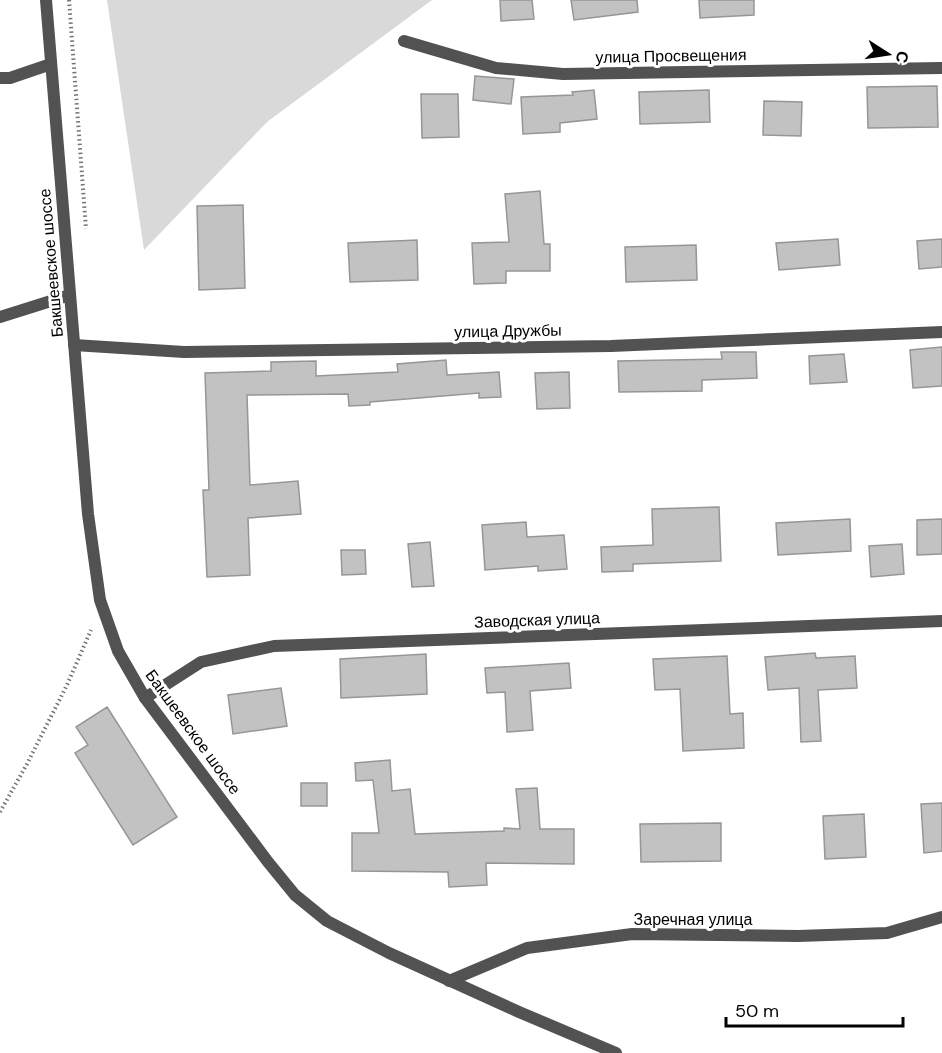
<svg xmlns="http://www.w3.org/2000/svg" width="942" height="1053" font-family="'DM Sans',sans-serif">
<rect width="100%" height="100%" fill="#fff"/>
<path fill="#d9d9d9" d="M 107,0 L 432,0 L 267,122 L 144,250 Z"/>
<path fill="#c2c2c2" stroke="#969696" stroke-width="1.5" d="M 500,0 L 532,0 L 534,19 L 501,21 Z
M 571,0 L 637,0 L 638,12 L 574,20 Z
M 699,0 L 754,0 L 754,15 L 700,18 Z
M 475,76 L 514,79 L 511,104 L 473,100 Z
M 937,86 L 938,127 L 868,128 L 867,87 Z
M 594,90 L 597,119 L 560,123 L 560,132 L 523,134 L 521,97 L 573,95 L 572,92 Z
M 709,90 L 710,122 L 640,124 L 639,92 Z
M 421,94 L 458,94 L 459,137 L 422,138 Z
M 764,101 L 802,102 L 801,136 L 763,135 Z
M 540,191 L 544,244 L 550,244 L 550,271 L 506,271 L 506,283 L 474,284 L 472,243 L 509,242 L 505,194 Z
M 243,205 L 245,288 L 199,290 L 197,206 Z
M 838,239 L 840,265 L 779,270 L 776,243 Z
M 942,239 L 942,267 L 919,269 L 917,241 Z
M 417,240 L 418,280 L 350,282 L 348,243 Z
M 696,245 L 697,280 L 626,282 L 625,247 Z
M 942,347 L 942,386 L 913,388 L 910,350 Z
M 721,352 L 756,352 L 757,378 L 702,380 L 702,391 L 619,392 L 618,361 L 722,359 Z
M 844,354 L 847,382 L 810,384 L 809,356 Z
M 446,360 L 447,375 L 499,372 L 501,397 L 479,398 L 479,393 L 370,402 L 370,405 L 349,406 L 348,394 L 247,395 L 250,485 L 298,481 L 301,514 L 248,518 L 250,575 L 207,577 L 203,490 L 209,490 L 205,373 L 271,371 L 271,362 L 316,361 L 316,376 L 398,372 L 397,364 Z
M 569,372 L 570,408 L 537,409 L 535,373 Z
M 719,507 L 721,561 L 633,564 L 633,571 L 602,572 L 601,547 L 653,545 L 652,509 Z
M 850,519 L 851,551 L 778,555 L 776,523 Z
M 942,519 L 942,554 L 917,555 L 917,520 Z
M 526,522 L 527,537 L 564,535 L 567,569 L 538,571 L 538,566 L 485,570 L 482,525 Z
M 430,542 L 434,586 L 412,587 L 408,544 Z
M 902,544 L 904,574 L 871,577 L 869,546 Z
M 341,550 L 365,550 L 366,574 L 342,575 Z
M 815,653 L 816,658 L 855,656 L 857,688 L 818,690 L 821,741 L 801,742 L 799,688 L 768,690 L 765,657 Z
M 426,654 L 427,694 L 341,698 L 340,659 Z
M 727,656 L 730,714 L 743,713 L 744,748 L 683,751 L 680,689 L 655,690 L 653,659 Z
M 569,663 L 571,688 L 530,691 L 533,730 L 507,732 L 505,692 L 487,693 L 485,668 Z
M 281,688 L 287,726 L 233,734 L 228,695 Z
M 107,707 L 177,817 L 133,845 L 75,753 L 88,745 L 76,727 Z
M 390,760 L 392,791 L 410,789 L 415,834 L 504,831 L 504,828 L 520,829 L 516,789 L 537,788 L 540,829 L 574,829 L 574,864 L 486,863 L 487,885 L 449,887 L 448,872 L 352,871 L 352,833 L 379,833 L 373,780 L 356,781 L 355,763 Z
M 301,783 L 327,783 L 327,806 L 301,806 Z
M 942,803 L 942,851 L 924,853 L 921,804 Z
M 864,814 L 866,857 L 825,859 L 823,816 Z
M 721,823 L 721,861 L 641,862 L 640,824 Z"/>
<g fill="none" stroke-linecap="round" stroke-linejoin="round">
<path stroke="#747474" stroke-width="4" stroke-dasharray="1.5 3" stroke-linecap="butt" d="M 69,0 L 86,229
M 0,812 L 27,764 L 67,685 L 91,630"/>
<path stroke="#525252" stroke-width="12" d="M 404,41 L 496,68 L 563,74 L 942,68
M 0,78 L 10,78 L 51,64
M 0,317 L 70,295
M 74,345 L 184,352 L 611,346 L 942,332
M 145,698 L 201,662 L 274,646 L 942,621
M 449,981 L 527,948 L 632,934 L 798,936 L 887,933 L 942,917"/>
<path stroke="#525252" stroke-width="12" d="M 46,0 L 88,514 L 100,600 L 118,651 L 145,698 L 268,862 L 295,895 L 327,921 L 389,953 L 519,1012 L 616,1053"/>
</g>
<g text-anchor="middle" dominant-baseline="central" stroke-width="6" stroke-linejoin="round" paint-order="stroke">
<g font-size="16" fill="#000" stroke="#fff">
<text transform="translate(671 56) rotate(-1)">улица Просвещения</text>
<text transform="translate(51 263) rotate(-95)">Бакшеевское шоссе</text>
<text transform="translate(508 331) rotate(-1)">улица Дружбы</text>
<text transform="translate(537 620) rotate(-2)">Заводская улица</text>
<text transform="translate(193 732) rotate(54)">Бакшеевское шоссе</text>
<text x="693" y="919">Заречная улица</text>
</g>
</g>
<g transform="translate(888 54) rotate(102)" stroke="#ffffff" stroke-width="4.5" paint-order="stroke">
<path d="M0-4.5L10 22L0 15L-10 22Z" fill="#000000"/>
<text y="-9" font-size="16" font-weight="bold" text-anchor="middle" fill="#000000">С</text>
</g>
<path d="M726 1017v9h177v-9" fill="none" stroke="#000000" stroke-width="3"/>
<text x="735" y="1017" font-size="18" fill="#000000" stroke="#ffffff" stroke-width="4.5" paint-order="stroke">50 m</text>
</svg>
